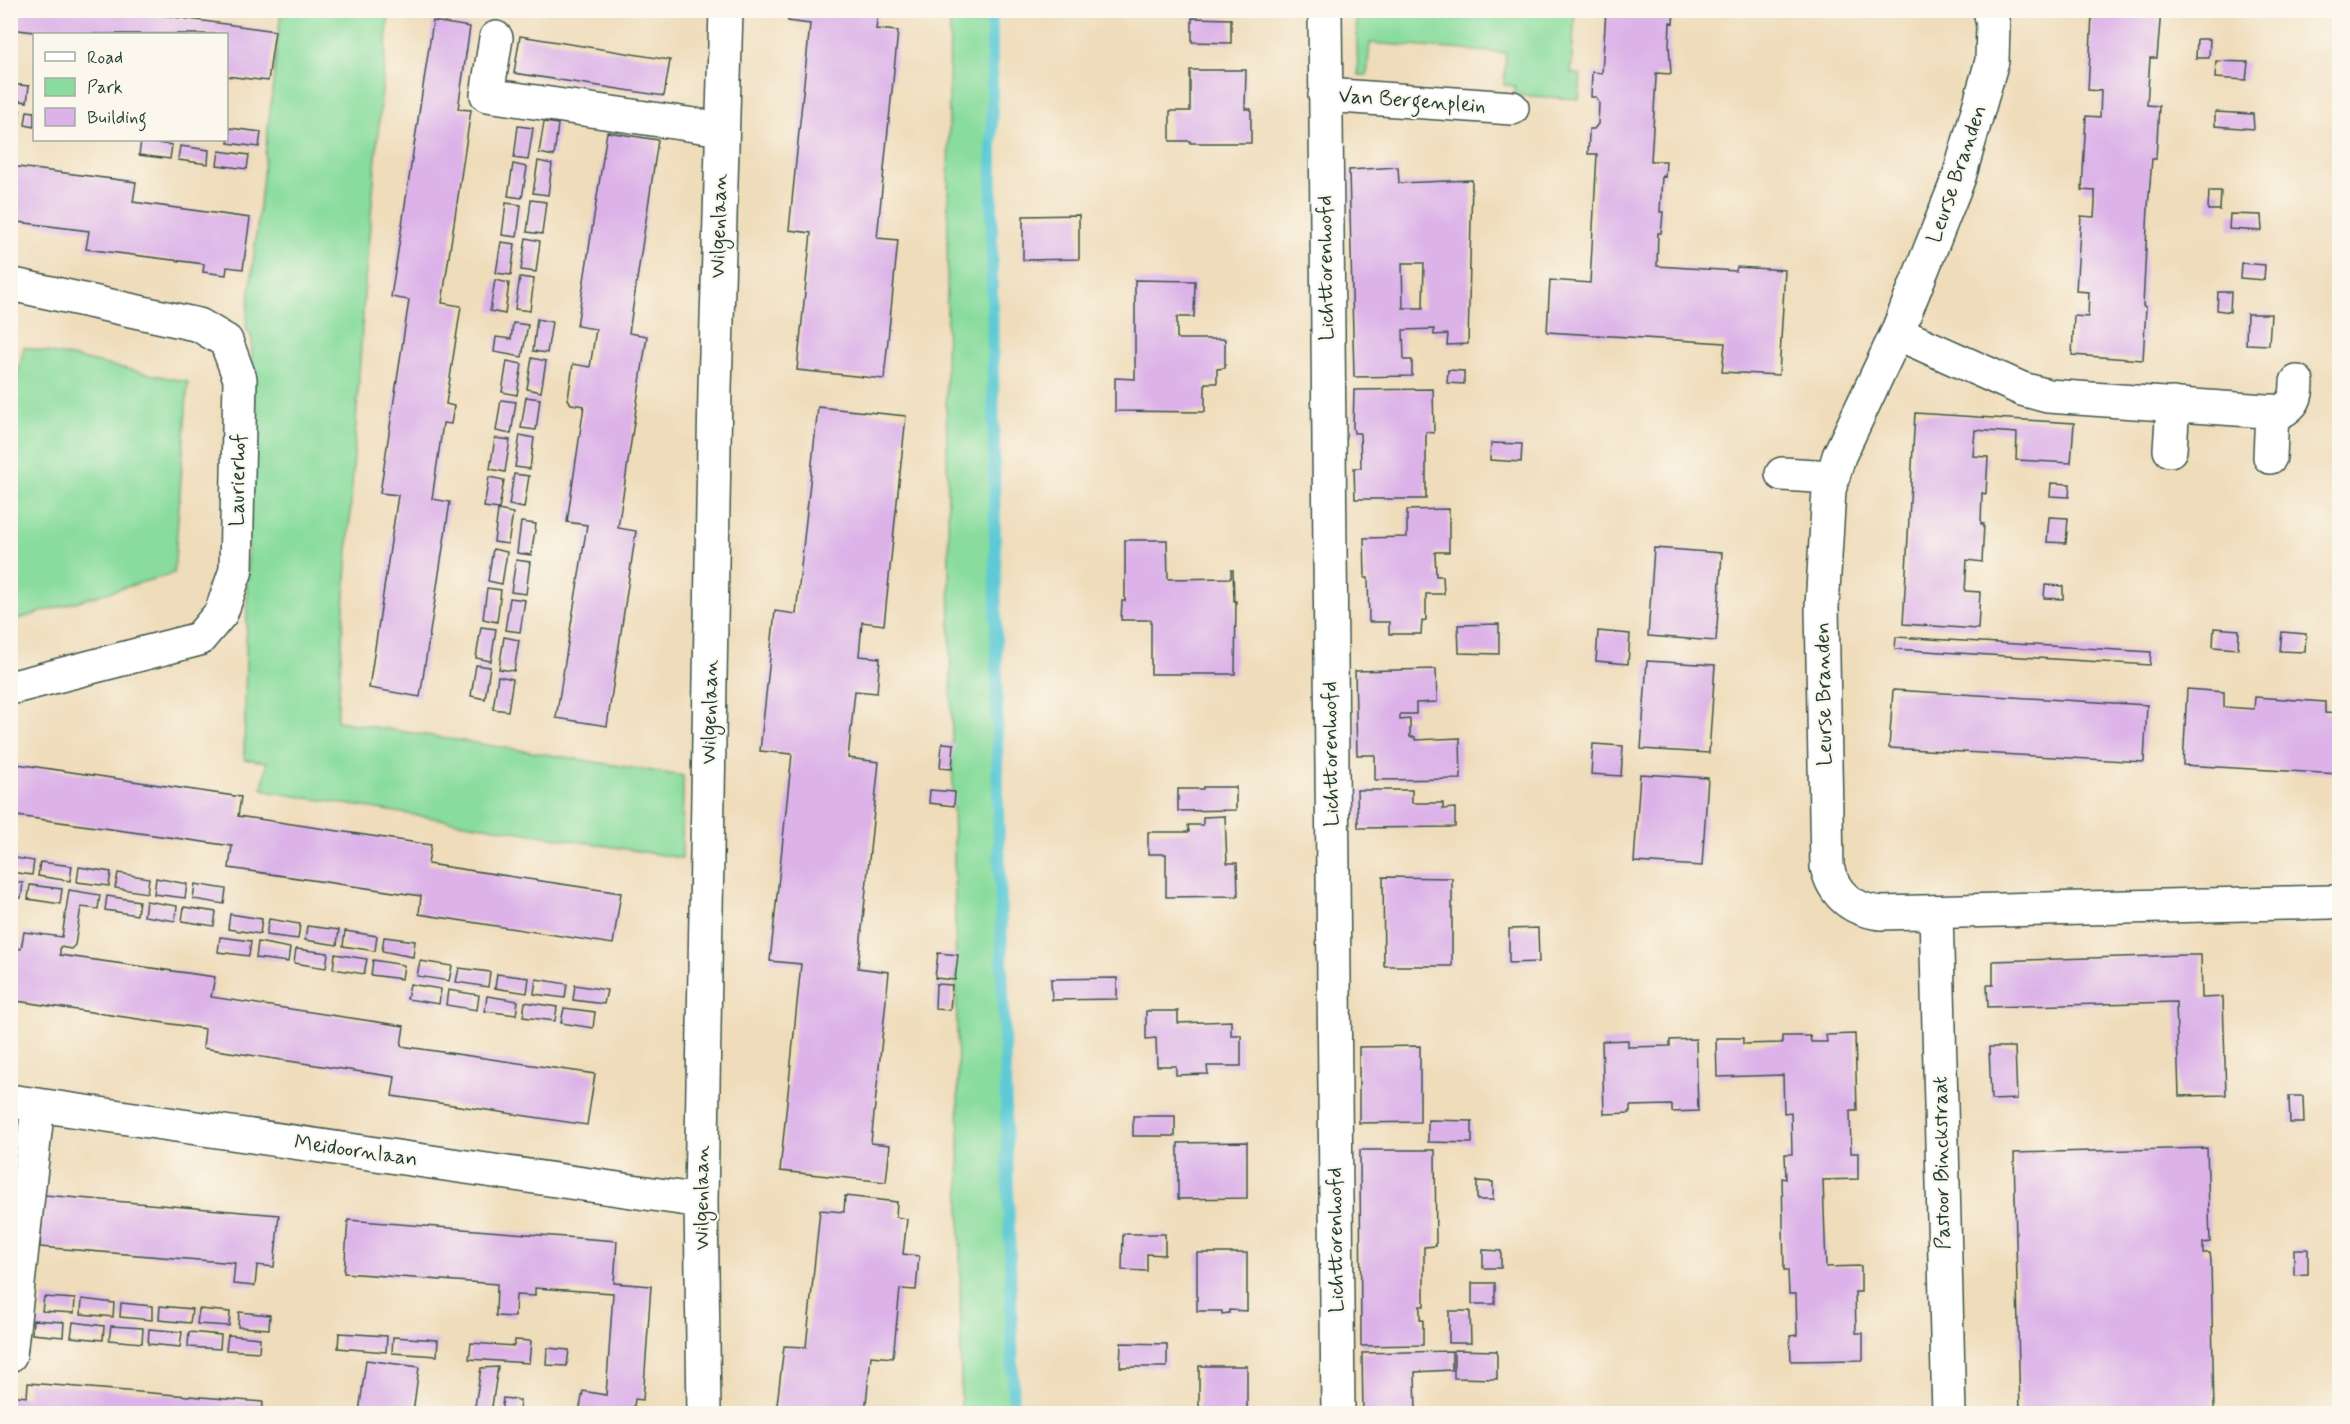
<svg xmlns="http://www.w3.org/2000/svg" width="2350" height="1424" font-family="Mynerve,sans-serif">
<rect width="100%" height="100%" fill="#fbf7ec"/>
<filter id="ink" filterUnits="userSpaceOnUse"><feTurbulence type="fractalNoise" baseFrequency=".0167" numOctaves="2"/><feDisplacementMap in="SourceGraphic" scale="12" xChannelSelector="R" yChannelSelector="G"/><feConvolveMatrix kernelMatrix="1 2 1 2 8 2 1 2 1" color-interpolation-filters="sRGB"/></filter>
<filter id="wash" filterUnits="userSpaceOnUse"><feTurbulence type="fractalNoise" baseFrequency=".008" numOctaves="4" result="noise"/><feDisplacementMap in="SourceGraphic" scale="24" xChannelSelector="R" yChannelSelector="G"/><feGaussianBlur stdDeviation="1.35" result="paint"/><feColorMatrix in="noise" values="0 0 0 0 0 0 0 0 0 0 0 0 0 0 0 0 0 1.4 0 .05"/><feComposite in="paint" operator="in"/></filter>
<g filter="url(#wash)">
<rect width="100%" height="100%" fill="#efdcba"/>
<path fill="#89dc9d" stroke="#548c68" stroke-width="1.5" d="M 281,11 L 389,11 L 365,281 L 337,721 L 683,776 L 682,858 L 271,792 L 262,788 L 267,762 L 244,759 L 252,338 L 246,328 Z
M 950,11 L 997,11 L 996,548 L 1010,1414 L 961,1413 L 960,1203 L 946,390 Z
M 1356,11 L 1575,11 L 1571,73 L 1581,75 L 1579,99 L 1515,95 L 1515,86 L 1504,85 L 1506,53 L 1370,43 L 1367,75 L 1358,75 Z
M 24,347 L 188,382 L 174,573 L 11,621 L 10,411 Z"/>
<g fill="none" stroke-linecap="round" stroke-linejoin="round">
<path stroke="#5ecad5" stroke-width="12" d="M 992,10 L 992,284 L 998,800 L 1014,1414"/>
</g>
<g id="blocks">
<path fill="#dcb2e8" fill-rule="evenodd" d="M 10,10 L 124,10 L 275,31 L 268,81 L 226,76 L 226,34 L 51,34 L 10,29 Z
M 789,10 L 878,10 L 876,29 L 898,31 L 877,238 L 898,240 L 884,379 L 797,370 L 811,233 L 789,230 L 810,24 L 788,21 Z
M 1606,10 L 1674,10 L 1673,23 L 1670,22 L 1669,45 L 1671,74 L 1656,73 L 1656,78 L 1651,161 L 1666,161 L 1665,177 L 1662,176 L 1660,212 L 1663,212 L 1662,224 L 1661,233 L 1658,233 L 1657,266 L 1736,271 L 1737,267 L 1785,270 L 1779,375 L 1722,372 L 1725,343 L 1547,332 L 1550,280 L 1590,283 L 1597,154 L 1588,154 L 1589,134 L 1589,129 L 1594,129 L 1598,124 L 1599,103 L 1596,97 L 1591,97 L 1592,72 L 1602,73 Z
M 2106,10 L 2161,10 L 2157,58 L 2150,58 L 2147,105 L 2159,106 L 2156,159 L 2152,159 L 2148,207 L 2143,306 L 2146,307 L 2143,360 L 2072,355 L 2074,316 L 2088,317 L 2089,292 L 2076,291 L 2081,216 L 2094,217 L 2095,204 L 2095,191 L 2082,190 L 2086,116 L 2100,117 L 2101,91 L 2088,90 L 2092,15 L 2106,16 Z
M 2334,10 L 2340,10 L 2340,33 L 2337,33 Z
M 1192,18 L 1231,19 L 1231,43 L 1192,42 Z
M 433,21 L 470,27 L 458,109 L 471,110 L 442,303 L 461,306 L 446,404 L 454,406 L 451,424 L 443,423 L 432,499 L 450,502 L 420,697 L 369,688 L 398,495 L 380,493 L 409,300 L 391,297 Z
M 520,36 L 670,60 L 664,96 L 514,73 Z
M 2197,39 L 2210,39 L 2209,58 L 2196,58 Z
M 2216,61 L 2248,62 L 2246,80 L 2215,78 Z
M 1190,70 L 1246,70 L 1245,109 L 1251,109 L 1251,143 L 1190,143 L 1190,141 L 1170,141 L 1170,111 L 1190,111 Z
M 10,84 L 29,86 L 27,102 L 10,99 Z
M 10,109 L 20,110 L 18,124 L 10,124 Z
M 27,111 L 34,112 L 34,127 L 25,125 Z
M 2215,112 L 2253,114 L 2254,129 L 2215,126 Z
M 544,122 L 558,124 L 554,156 L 539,153 Z
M 518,126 L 533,128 L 528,160 L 514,158 Z
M 230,128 L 261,132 L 259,147 L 228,143 Z
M 607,132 L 658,140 L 629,333 L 647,336 L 618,528 L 636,531 L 607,726 L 556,718 L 587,525 L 567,522 L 584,406 L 571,404 L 568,399 L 573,364 L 590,367 L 596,329 L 577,326 Z
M 141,141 L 172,145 L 170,159 L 139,155 Z
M 180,146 L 209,150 L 208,164 L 178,160 Z
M 219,151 L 249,155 L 247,169 L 217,165 Z
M 538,161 L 552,164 L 548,195 L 533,193 Z
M 513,164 L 527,167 L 522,198 L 508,196 Z
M 10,166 L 136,182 L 133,202 L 250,218 L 243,269 L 227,267 L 226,275 L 203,272 L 204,264 L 86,249 L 89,231 L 10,221 Z
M 1398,167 L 1399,183 L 1472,180 L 1468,344 L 1447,345 L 1448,334 L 1434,335 L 1434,329 L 1403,330 L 1404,360 L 1412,360 L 1412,376 L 1354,377 L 1349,170 ZM 1402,263 L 1424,263 L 1423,308 L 1403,308 Z
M 2209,191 L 2221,191 L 2220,210 L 2208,210 Z
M 531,200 L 546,202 L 542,234 L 527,232 Z
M 506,203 L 521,205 L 517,237 L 502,235 Z
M 2230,214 L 2261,215 L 2262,231 L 2229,229 Z
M 1079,215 L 1079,259 L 1023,260 L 1023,216 Z
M 526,238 L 540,241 L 536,272 L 521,270 Z
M 501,242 L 515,244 L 511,275 L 496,273 Z
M 2241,263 L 2265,265 L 2264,280 L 2240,278 Z
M 520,277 L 534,279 L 530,311 L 515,309 Z
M 495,280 L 509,283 L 505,314 L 490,311 Z
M 1135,280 L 1195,281 L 1194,317 L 1177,317 L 1177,339 L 1225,339 L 1225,368 L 1217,369 L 1217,383 L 1205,383 L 1205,412 L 1115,411 L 1115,378 L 1135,379 Z
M 2218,292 L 2231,292 L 2230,312 L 2217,310 Z
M 2247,314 L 2271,314 L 2269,345 L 2246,344 Z
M 537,319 L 552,322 L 547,353 L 533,351 Z
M 513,323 L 528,325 L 522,357 L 494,352 L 496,337 L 511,339 Z
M 532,358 L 546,361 L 541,392 L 527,389 Z
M 507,361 L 522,364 L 517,395 L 502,392 Z
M 1448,370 L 1464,371 L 1464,384 L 1447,383 Z
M 1433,389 L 1434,433 L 1426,432 L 1426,499 L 1355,499 L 1354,468 L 1361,468 L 1360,433 L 1354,433 L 1353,427 L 1354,390 Z
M 526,397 L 540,399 L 536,430 L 521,428 Z
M 501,400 L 516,402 L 511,434 L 496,431 Z
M 818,407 L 906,416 L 884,625 L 862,622 L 859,656 L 880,658 L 877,693 L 855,691 L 848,758 L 879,762 L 858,968 L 889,972 L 871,1143 L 890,1145 L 886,1182 L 780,1171 L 801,964 L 770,961 L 792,754 L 760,751 L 775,611 L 796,614 Z
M 1915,413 L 2074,423 L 2071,463 L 2016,460 L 2017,433 L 1975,430 L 1973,456 L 1988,457 L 1986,494 L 1982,493 L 1981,524 L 1984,524 L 1982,562 L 1967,560 L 1965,591 L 1980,592 L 1978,629 L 1903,624 Z
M 520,435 L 534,438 L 530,469 L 515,467 Z
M 495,438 L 510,440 L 505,472 L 490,469 Z
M 1491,443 L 1522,444 L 1521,462 L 1490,460 Z
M 514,474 L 529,476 L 524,508 L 509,505 Z
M 489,477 L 504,480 L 499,509 L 484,507 Z
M 2051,483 L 2070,484 L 2069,497 L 2050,496 Z
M 1449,509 L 1449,552 L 1435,552 L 1436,576 L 1443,576 L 1444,594 L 1426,594 L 1426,620 L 1422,621 L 1421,634 L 1389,634 L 1389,622 L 1369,622 L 1368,578 L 1365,578 L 1364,538 L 1407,537 L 1407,510 Z
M 498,510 L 513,513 L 508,544 L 494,542 Z
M 2049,517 L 2068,518 L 2066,543 L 2047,542 Z
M 521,522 L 536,524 L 531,555 L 517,553 Z
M 1125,540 L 1167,540 L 1168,579 L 1231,578 L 1231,570 L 1233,570 L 1234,601 L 1236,601 L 1235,674 L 1151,674 L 1151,620 L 1121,620 L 1122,601 L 1125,601 Z
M 1654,548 L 1722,553 L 1716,641 L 1648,636 Z
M 493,549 L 507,552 L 502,584 L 488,581 Z
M 516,560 L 530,562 L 526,594 L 511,592 Z
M 2045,585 L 2063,586 L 2063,599 L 2044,598 Z
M 487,588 L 501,590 L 497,622 L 483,619 Z
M 510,598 L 525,600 L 520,632 L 505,630 Z
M 1499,624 L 1499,654 L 1459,653 L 1458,625 Z
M 481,627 L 496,629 L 491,661 L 476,658 Z
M 2214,628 L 2239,630 L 2238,649 L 2213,647 Z
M 1598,631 L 1630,634 L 1628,664 L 1596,661 Z
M 2282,632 L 2306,634 L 2305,652 L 2280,651 Z
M 504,637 L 519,640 L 514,671 L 499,669 Z
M 1896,637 L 2151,652 L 2150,665 L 1895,649 Z
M 1647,661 L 1715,665 L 1709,753 L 1641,749 Z
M 476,665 L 490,667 L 485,699 L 471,696 Z
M 1436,669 L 1437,702 L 1416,703 L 1416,714 L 1400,714 L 1400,720 L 1410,719 L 1410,737 L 1415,737 L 1415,740 L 1460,738 L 1461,779 L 1375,780 L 1375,755 L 1357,755 L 1355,671 Z
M 498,676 L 513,679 L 508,711 L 493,709 Z
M 2187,689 L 2224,692 L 2224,707 L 2254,709 L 2255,697 L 2325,702 L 2325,713 L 2340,714 L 2340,774 L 2183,765 Z
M 1893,690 L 2147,705 L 2144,762 L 1889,748 Z
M 942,743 L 954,744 L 952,769 L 940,768 Z
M 1593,744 L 1623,746 L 1621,776 L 1591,774 Z
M 10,763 L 241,797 L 238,816 L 431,845 L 428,864 L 621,893 L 613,944 L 419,914 L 421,896 L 229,868 L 232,846 L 10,815 Z
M 1640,774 L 1708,778 L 1702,866 L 1634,862 Z
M 1203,787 L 1236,787 L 1236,810 L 1178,811 L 1178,789 L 1203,789 Z
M 930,790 L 955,792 L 954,806 L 929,803 Z
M 1357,790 L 1412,790 L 1412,803 L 1443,803 L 1443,809 L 1455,808 L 1455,827 L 1358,828 Z
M 1225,816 L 1227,863 L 1237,863 L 1238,896 L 1166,897 L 1166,854 L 1148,854 L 1148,832 L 1189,832 L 1188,825 L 1203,825 L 1203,817 Z
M 10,857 L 34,861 L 32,875 L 10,872 Z
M 40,862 L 72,866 L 70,881 L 38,876 Z
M 79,867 L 111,872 L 109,886 L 77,882 Z
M 118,873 L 149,878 L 147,893 L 115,888 Z
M 1383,877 L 1452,878 L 1452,966 L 1384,966 Z
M 156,878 L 187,884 L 185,898 L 154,894 Z
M 10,882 L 23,883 L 21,898 L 10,897 Z
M 195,884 L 226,889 L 224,904 L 193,899 Z
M 30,885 L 62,889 L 60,904 L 28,899 Z
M 69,890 L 100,895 L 98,909 L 81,907 L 75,945 L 71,949 L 60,947 L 60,955 L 215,977 L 211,997 L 404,1026 L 401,1046 L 595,1074 L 587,1125 L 392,1096 L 395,1077 L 203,1048 L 205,1029 L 10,1000 L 10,947 L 21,949 L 24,932 L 62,937 Z
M 107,896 L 139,901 L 137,915 L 105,910 Z
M 146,901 L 177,906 L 175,921 L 144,916 Z
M 184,907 L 216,912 L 214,926 L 182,921 Z
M 230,914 L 262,919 L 260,934 L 228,929 Z
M 269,919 L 300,924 L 298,939 L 266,935 Z
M 307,926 L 339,930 L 337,945 L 305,940 Z
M 1538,928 L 1539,962 L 1509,963 L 1509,929 Z
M 345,931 L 377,936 L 375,951 L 343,946 Z
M 220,937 L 251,941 L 249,956 L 218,952 Z
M 384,937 L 415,941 L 413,957 L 382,951 Z
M 258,942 L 290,948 L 288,962 L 256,958 Z
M 296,949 L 328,953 L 326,968 L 294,963 Z
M 938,953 L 958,955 L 955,980 L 935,978 Z
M 335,954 L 367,959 L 364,974 L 333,969 Z
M 2184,955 L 2201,955 L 2202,998 L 2223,997 L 2226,1095 L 2179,1096 L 2176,1002 L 1988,1007 L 1987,985 L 1993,985 L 1993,961 Z
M 373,960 L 404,965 L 402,979 L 371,975 Z
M 420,961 L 452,966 L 449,981 L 417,976 Z
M 459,968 L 490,972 L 488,987 L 456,982 Z
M 497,974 L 529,978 L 527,993 L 495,988 Z
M 1117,978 L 1117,999 L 1052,1000 L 1051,979 Z
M 536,979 L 567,984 L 565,998 L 534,994 Z
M 410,984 L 441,989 L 439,1004 L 407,999 Z
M 936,984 L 952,985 L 950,1010 L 935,1009 Z
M 575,985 L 607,990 L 604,1004 L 573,1000 Z
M 448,990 L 479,995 L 477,1010 L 446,1005 Z
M 487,996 L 518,1001 L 516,1015 L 485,1011 Z
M 525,1002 L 557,1007 L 555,1021 L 523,1017 Z
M 564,1008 L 595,1012 L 593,1028 L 561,1023 Z
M 1146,1011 L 1178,1011 L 1178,1023 L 1231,1021 L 1231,1035 L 1241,1035 L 1241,1066 L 1207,1066 L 1208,1074 L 1176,1075 L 1176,1066 L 1157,1066 L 1156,1038 L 1146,1039 Z
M 1855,1034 L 1857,1111 L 1850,1111 L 1851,1153 L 1858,1153 L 1858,1179 L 1823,1180 L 1826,1267 L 1861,1266 L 1861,1292 L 1855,1292 L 1856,1333 L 1863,1333 L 1863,1360 L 1791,1361 L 1790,1336 L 1797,1335 L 1796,1294 L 1789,1294 L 1788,1270 L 1784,1270 L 1782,1178 L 1786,1179 L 1785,1154 L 1792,1154 L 1791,1112 L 1784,1113 L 1783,1075 L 1717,1077 L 1716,1038 L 1743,1038 L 1743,1044 L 1782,1043 L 1782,1036 L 1810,1036 L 1811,1042 L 1827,1042 L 1826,1035 Z
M 1696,1039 L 1698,1111 L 1672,1112 L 1672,1105 L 1630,1106 L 1630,1113 L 1604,1114 L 1602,1041 L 1628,1040 L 1628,1047 L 1670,1046 L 1670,1040 Z
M 1420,1046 L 1420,1122 L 1359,1123 L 1359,1047 Z
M 1989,1047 L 2015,1047 L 2017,1099 L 1991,1100 Z
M 2289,1096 L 2303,1096 L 2304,1123 L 2290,1123 Z
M 1133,1116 L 1175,1116 L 1175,1136 L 1133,1136 Z
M 1428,1120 L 1472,1121 L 1472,1143 L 1428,1142 Z
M 1247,1142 L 1247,1198 L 1178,1199 L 1178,1143 Z
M 2207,1148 L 2210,1242 L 2203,1243 L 2203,1253 L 2210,1253 L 2211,1261 L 2214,1413 L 2020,1413 L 2014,1153 Z
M 1360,1150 L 1435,1150 L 1436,1246 L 1424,1247 L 1424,1306 L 1420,1306 L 1420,1320 L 1423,1320 L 1423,1345 L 1361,1346 Z
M 1477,1181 L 1493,1182 L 1493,1200 L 1477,1200 Z
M 44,1195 L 279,1215 L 274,1267 L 257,1265 L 255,1286 L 233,1284 L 235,1263 L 40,1247 Z
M 845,1196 L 897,1202 L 896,1217 L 907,1219 L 903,1254 L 919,1256 L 916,1290 L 900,1289 L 893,1358 L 871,1356 L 865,1413 L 776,1413 L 784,1346 L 806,1347 L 820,1210 L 844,1212 Z
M 348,1220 L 617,1241 L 614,1283 L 651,1286 L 643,1400 L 635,1399 L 633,1413 L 579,1413 L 583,1391 L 606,1395 L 613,1293 L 535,1288 L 535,1296 L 516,1295 L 515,1317 L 496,1316 L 497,1284 L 344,1273 Z
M 1123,1234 L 1165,1234 L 1165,1255 L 1147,1254 L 1147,1271 L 1122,1270 Z
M 2294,1249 L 2308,1249 L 2308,1274 L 2294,1275 Z
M 1483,1250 L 1501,1251 L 1501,1268 L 1483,1268 Z
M 1197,1253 L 1247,1253 L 1247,1311 L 1229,1310 L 1229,1313 L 1222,1314 L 1222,1311 L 1197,1311 Z
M 1472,1283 L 1495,1283 L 1495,1304 L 1472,1304 Z
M 44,1297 L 75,1299 L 74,1313 L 42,1311 Z
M 82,1299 L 114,1303 L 113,1317 L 81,1314 Z
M 121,1303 L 152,1306 L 152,1320 L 120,1317 Z
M 160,1306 L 192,1309 L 190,1323 L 159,1320 Z
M 199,1309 L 230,1312 L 229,1326 L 197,1324 Z
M 1449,1311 L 1470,1311 L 1471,1343 L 1449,1343 Z
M 239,1312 L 270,1315 L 269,1329 L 238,1327 Z
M 33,1320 L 64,1322 L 63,1337 L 32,1334 Z
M 73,1322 L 104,1326 L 103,1340 L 71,1337 Z
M 111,1326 L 143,1328 L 142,1343 L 109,1340 Z
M 149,1329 L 182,1332 L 180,1347 L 148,1344 Z
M 189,1332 L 221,1335 L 220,1349 L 188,1347 Z
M 339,1333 L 387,1336 L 386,1352 L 338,1348 Z
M 228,1335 L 260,1338 L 259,1352 L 226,1350 Z
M 393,1337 L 438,1340 L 437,1356 L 392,1353 Z
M 515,1340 L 531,1341 L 529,1363 L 469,1359 L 471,1343 L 514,1346 Z
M 1121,1343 L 1167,1344 L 1167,1367 L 1120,1367 Z
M 547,1348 L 569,1350 L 567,1366 L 546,1365 Z
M 1454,1350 L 1497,1351 L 1497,1379 L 1454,1378 Z
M 1452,1351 L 1452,1370 L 1415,1372 L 1416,1412 L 1363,1413 L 1362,1353 Z
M 366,1360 L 419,1367 L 413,1413 L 359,1413 Z
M 1199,1366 L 1247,1366 L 1247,1413 L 1199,1413 Z
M 498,1367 L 491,1413 L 474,1413 L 481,1368 Z
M 28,1383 L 263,1402 L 262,1413 L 10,1413 L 10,1395 L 27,1397 Z
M 503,1398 L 520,1400 L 519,1413 L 501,1413 Z"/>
</g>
</g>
<g filter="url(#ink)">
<use href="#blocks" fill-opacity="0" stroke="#3e5548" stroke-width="1.5"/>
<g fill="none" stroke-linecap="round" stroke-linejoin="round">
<g stroke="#3e5548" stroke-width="36">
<path id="minor" d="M 1325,10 L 1338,1414
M 1990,10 L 1993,25 L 1992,61 L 1959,177 L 1897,333 L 1839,456 L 1829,490 L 1822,607 L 1827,867 C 1834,895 1852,910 1881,913 L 2330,902
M 496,38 L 487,95 L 722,129
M 1325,95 L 1512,108
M 10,284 L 199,325 L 226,341 L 240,379 L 236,570 L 221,613 L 199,639 L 10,688
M 1897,333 L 2022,389 L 2048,396 L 2280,412 C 2294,405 2297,397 2297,382
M 2170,450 L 2173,404
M 2270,457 L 2272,411
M 1782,474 L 1832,477
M 1936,912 L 1949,1414
M 10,1101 L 701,1201
M 10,1355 L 38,1105
M 704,1414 L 701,1201 L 715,389 L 726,10"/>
</g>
<use href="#minor" stroke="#fff" stroke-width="33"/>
</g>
</g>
<g text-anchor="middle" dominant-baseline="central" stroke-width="4.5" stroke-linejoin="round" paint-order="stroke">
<g font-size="21" fill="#1f3d34" stroke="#fbf7ec">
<text transform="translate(1412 101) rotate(4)">Van Bergenplein</text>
<text transform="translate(1957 174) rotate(-71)">Leurse Branden</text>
<text transform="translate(719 226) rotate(-89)">Wilgenlaan</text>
<text transform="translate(1326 268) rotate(-91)">Lichttorenhoofd</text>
<text transform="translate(238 480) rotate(-89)">Laurierhof</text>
<text transform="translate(1824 694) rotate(-91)">Leurse Branden</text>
<text transform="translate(710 712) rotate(-89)">Wilgenlaan</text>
<text transform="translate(1331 754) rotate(-91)">Lichttorenhoofd</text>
<text transform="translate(356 1151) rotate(8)">Meidoornlaan</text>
<text transform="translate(1942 1163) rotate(-91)">Pastoor Binckstraat</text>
<text transform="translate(702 1198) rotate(-90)">Wilgenlaan</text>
<text transform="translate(1336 1240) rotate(-91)">Lichttorenhoofd</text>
</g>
</g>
<rect width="2350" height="1424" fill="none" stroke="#fbf7ec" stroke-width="36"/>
<rect x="33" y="33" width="195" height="108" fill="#fbf7ec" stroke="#a3ada2" stroke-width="1.5"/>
<rect x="45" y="52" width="30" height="9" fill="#ffffff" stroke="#a3ada2" stroke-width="1.5"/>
<text x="87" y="63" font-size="18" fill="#1f3d34">Road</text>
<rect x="45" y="78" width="30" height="18" fill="#89dc9d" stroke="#a3ada2" stroke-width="1.5"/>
<text x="87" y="93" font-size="18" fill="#1f3d34">Park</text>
<rect x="45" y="108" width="30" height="18" fill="#dcb2e8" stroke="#a3ada2" stroke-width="1.5"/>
<text x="87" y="123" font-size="18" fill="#1f3d34">Building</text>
</svg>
